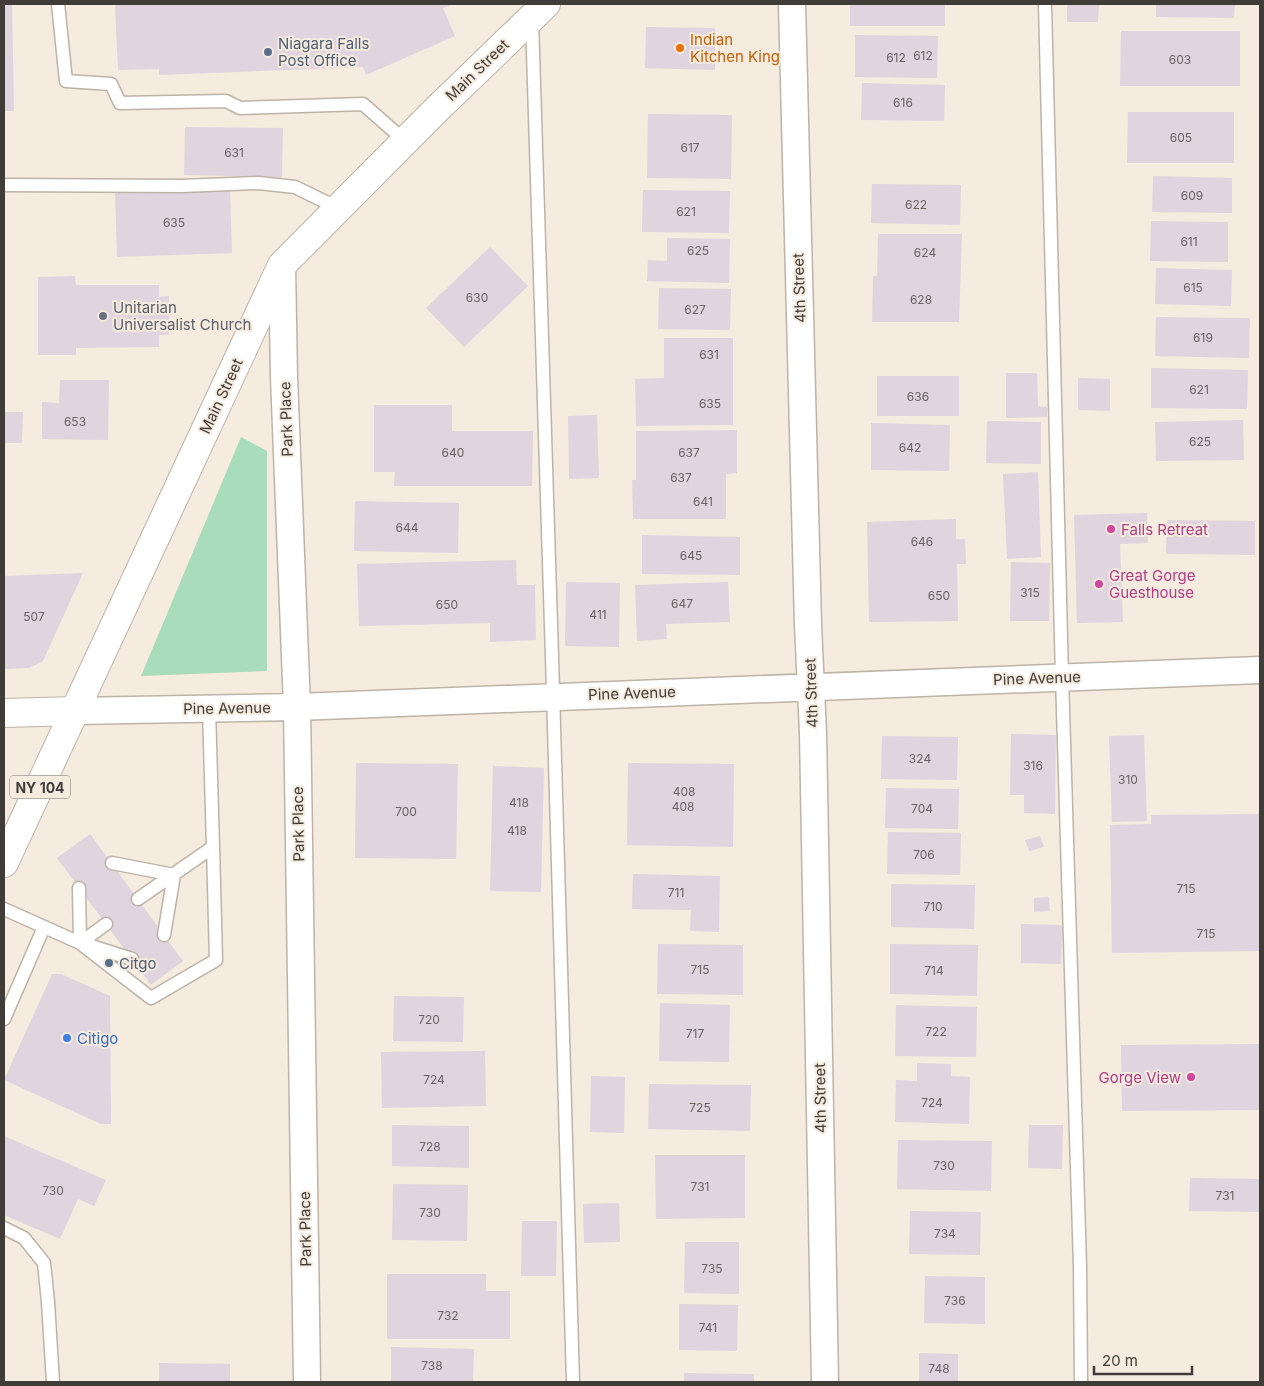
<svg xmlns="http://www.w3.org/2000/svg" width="1264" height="1386" font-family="Inter,sans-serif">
<rect width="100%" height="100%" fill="#f5ebdf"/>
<path fill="#a9dcbd" d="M 241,437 L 267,451 L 267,671 L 141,676 Z"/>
<path fill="#e0d4de" d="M 4,4 L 12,4 L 14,111 L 4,111 Z
M 115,4 L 448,4 L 449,6 L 443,8 L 455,36 L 366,75 L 363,67 L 159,75 L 159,69 L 118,70 Z
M 850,4 L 945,4 L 945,26 L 850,26 Z
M 1067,4 L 1099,4 L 1098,22 L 1067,22 Z
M 1156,4 L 1235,4 L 1234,18 L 1156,17 Z
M 646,27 L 715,28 L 715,70 L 645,68 Z
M 1121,31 L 1240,31 L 1240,86 L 1120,86 Z
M 855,35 L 938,36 L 937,78 L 855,77 Z
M 862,83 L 945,85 L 944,121 L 861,120 Z
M 1128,112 L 1234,112 L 1234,163 L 1127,163 Z
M 648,114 L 732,115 L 731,179 L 647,178 Z
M 185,127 L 283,128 L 282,177 L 184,175 Z
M 1153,176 L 1232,178 L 1232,213 L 1152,212 Z
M 872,184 L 961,185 L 960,225 L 871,223 Z
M 230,188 L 232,253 L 117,257 L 115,192 Z
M 643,190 L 730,191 L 729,233 L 642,232 Z
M 1151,221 L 1228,222 L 1228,262 L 1150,261 Z
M 878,234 L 962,234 L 959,322 L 872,322 L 873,276 L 877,276 Z
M 667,238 L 730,239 L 729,283 L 647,281 L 648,260 L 667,261 Z
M 490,247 L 528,286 L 464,347 L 426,308 Z
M 1156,268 L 1232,270 L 1231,306 L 1155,304 Z
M 75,276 L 76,285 L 159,285 L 159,297 L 169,296 L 169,335 L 159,335 L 159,347 L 76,348 L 76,355 L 38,355 L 38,277 Z
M 659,288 L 731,289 L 730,330 L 658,329 Z
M 1156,317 L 1250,318 L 1249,358 L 1155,356 Z
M 664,338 L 733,338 L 733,425 L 636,426 L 635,379 L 664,378 Z
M 1151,368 L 1248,370 L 1247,409 L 1151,408 Z
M 1006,373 L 1037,373 L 1038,406 L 1047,407 L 1047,417 L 1006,418 Z
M 877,376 L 959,376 L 959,416 L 877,416 Z
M 1078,378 L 1110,379 L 1110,411 L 1078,410 Z
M 60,380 L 109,380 L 108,440 L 42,439 L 42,402 L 59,403 Z
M 374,405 L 452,405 L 452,431 L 533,431 L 532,486 L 394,486 L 395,472 L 374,472 Z
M 4,412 L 23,412 L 22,443 L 4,443 Z
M 597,415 L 599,478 L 569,479 L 568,416 Z
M 1243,420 L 1244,460 L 1156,461 L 1155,422 Z
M 987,421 L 1041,422 L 1041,464 L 986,463 Z
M 871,423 L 950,425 L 949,471 L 871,470 Z
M 737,430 L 737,473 L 726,474 L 726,519 L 633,519 L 632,480 L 636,480 L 636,431 Z
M 1038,472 L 1041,557 L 1007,559 L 1003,474 Z
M 355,501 L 459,503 L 458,553 L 354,551 Z
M 1147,513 L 1148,543 L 1120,544 L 1123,622 L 1077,623 L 1074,515 Z
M 956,519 L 956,539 L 965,539 L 966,564 L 957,564 L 958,621 L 869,622 L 867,522 Z
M 1167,520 L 1255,521 L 1255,555 L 1166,554 Z
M 642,535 L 740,537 L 740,575 L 642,574 Z
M 516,560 L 517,585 L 535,585 L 536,640 L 490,642 L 490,623 L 359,626 L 357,564 Z
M 1011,562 L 1050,563 L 1049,621 L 1010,621 Z
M 83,573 L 43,661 L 29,668 L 4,669 L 4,576 Z
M 566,582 L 620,583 L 619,647 L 565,646 Z
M 728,582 L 730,622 L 666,624 L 667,639 L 637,641 L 635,585 Z
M 1011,734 L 1056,735 L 1055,814 L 1024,813 L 1024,795 L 1010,795 Z
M 1144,735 L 1147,821 L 1112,822 L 1109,736 Z
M 882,736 L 958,737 L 957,780 L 881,779 Z
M 356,763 L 458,764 L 456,859 L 355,858 Z
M 628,763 L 734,764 L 733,847 L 627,845 Z
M 493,766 L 544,768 L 541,892 L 490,891 Z
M 886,788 L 959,789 L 958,829 L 885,828 Z
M 1260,814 L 1260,951 L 1112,953 L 1110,825 L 1151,824 L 1151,815 Z
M 888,832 L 961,833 L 960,875 L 887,874 Z
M 90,834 L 183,961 L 151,985 L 57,858 Z
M 1040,836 L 1044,847 L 1029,851 L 1025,840 Z
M 633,874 L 720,876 L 719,932 L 690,931 L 691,910 L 632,909 Z
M 891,884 L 975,885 L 974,929 L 891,927 Z
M 1049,897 L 1050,911 L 1034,912 L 1034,898 Z
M 1021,924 L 1062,925 L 1061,964 L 1021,963 Z
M 658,944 L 743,945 L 743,995 L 657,994 Z
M 890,944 L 978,945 L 977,996 L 890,994 Z
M 52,974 L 61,974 L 110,996 L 111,1124 L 101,1124 L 4,1080 Z
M 394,996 L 464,997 L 463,1042 L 393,1041 Z
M 660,1003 L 730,1005 L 729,1062 L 659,1061 Z
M 896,1005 L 977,1007 L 976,1057 L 895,1056 Z
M 1260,1044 L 1260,1110 L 1122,1111 L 1121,1045 Z
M 485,1051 L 486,1106 L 382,1108 L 381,1052 Z
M 917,1063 L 951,1064 L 951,1076 L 970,1077 L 969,1124 L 895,1122 L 896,1080 L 917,1081 Z
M 591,1076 L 625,1077 L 624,1133 L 590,1132 Z
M 649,1084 L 751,1085 L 750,1131 L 648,1129 Z
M 392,1125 L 469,1126 L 469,1168 L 392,1166 Z
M 1029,1125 L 1063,1125 L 1062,1169 L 1028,1168 Z
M 4,1136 L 106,1180 L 94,1206 L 78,1199 L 60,1239 L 4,1215 Z
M 898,1140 L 992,1141 L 991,1191 L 897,1189 Z
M 655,1155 L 745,1155 L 745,1218 L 656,1219 Z
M 1190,1178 L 1260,1179 L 1260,1212 L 1189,1211 Z
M 393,1184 L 468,1185 L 467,1241 L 392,1240 Z
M 619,1203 L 620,1242 L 584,1243 L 583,1204 Z
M 910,1211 L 981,1212 L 980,1255 L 909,1254 Z
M 522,1221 L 557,1221 L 556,1276 L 521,1276 Z
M 685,1242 L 739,1242 L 739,1294 L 684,1293 Z
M 387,1274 L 486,1274 L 486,1291 L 510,1291 L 510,1339 L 387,1339 Z
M 925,1276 L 985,1277 L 985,1324 L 924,1323 Z
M 679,1304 L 738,1305 L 737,1351 L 679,1350 Z
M 391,1347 L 474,1349 L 473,1382 L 391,1382 Z
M 919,1353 L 958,1354 L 958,1382 L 919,1382 Z
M 159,1363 L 230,1364 L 230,1382 L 159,1382 Z
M 684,1373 L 754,1374 L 754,1382 L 684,1382 Z"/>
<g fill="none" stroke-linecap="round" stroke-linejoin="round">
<g stroke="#bdb3a7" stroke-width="15">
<path id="service" d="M 58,4 L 66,81 L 111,84 L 120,103 L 226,101 L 240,108 L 363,104 L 405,141
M 1045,4 L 1062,677 L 1080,1266 L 1081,1382
M 532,20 L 552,657 L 573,1382
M 4,185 L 181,186 L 259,183 L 295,187 L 338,208
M 112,863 L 174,875 L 164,935
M 79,888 L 80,943
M 138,899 L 213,847 L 209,708
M 4,909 L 80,943 L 106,924
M 80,943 L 151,998 L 216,960 L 213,847
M 88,945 L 132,959
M 4,1019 L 44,927
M 4,1228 L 24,1238 L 44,1263 L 48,1302 L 53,1382"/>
</g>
<g stroke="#bdb3a7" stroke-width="29">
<path id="minor" d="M 792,4 L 808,625 L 813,733 L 825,1382
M 282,265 L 284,377 L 297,707 L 307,1382
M 75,711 L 297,707 L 1260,670"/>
</g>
<g stroke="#bdb3a7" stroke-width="30">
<path id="secondary" d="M 4,713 L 75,711"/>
</g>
<g stroke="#bdb3a7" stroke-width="30">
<path id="primary" d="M 4,863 L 282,265 L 435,111 L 546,4"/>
</g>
<use href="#service" stroke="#fff" stroke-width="12"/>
<use href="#minor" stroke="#fff" stroke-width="26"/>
<use href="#secondary" stroke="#fff" stroke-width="28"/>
<use href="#primary" stroke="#fff" stroke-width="28"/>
</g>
<circle fill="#e8710a" stroke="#f5ebdf" stroke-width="2" cx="680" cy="48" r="5"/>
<g fill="#5c6f8a" stroke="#f5ebdf" stroke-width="2">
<circle cx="268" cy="52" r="5"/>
<circle cx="109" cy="963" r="5"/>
</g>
<circle fill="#6b7280" stroke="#f5ebdf" stroke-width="2" cx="103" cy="316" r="5"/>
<g fill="#d1479c" stroke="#f5ebdf" stroke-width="2">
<circle cx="1111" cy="529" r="5"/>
<circle cx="1099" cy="584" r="5"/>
<circle cx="1191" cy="1077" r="5"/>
</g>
<circle fill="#3f7fe0" stroke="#f5ebdf" stroke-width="2" cx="67" cy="1038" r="5"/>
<g text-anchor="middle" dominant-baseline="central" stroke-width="4" stroke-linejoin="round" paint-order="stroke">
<g font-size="12" fill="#686261">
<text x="923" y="55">612</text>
<text x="896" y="57">612</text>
<text x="1180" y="59">603</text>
<text x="903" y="102">616</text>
<text x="1181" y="137">605</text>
<text x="690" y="147">617</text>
<text x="234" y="152">631</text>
<text x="1192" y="195">609</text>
<text x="916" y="204">622</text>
<text x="686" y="211">621</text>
<text x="174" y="222">635</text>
<text x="1189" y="241">611</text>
<text x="698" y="250">625</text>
<text x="925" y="252">624</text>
<text x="1193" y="287">615</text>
<text x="477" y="297">630</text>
<text x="921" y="299">628</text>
<text x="695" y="309">627</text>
<text x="1203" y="337">619</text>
<text x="709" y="354">631</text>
<text x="1199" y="389">621</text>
<text x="918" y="396">636</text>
<text x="710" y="403">635</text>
<text x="75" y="421">653</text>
<text x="1200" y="441">625</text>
<text x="910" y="447">642</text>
<text x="453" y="452">640</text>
<text x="689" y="452">637</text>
<text x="681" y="477">637</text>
<text x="703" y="501">641</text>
<text x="407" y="527">644</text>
<text x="922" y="541">646</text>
<text x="691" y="555">645</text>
<text x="1030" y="592">315</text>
<text x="939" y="595">650</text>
<text x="682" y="603">647</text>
<text x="447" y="604">650</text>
<text x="598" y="614">411</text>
<text x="34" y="616">507</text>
<text x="920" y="758">324</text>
<text x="1033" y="765">316</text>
<text x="1128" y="779">310</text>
<text x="684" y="791">408</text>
<text x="519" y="802">418</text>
<text x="683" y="806">408</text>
<text x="922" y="808">704</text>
<text x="406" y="811">700</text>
<text x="517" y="830">418</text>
<text x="924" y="854">706</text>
<text x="1186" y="888">715</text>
<text x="676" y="892">711</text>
<text x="933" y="906">710</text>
<text x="1206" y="933">715</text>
<text x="700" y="969">715</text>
<text x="934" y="970">714</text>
<text x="429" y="1019">720</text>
<text x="936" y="1031">722</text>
<text x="695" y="1033">717</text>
<text x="434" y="1079">724</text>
<text x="932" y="1102">724</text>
<text x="700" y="1107">725</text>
<text x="430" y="1146">728</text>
<text x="944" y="1165">730</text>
<text x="700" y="1186">731</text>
<text x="53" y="1190">730</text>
<text x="1225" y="1195">731</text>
<text x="430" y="1212">730</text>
<text x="945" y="1233">734</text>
<text x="712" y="1268">735</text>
<text x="955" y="1300">736</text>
<text x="448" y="1315">732</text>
<text x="708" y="1327">741</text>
<text x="432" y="1365">738</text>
<text x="939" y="1368">748</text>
</g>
<rect fill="#f5ebdf" stroke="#767069" stroke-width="1" x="10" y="775.5" width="60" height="23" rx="4"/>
<g font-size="14" font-weight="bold" fill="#403c37">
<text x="40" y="787">NY 104</text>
</g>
<g font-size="15" fill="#c56008" stroke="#f5ebdf" text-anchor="start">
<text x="690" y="39">Indian<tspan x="690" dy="17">Kitchen King</tspan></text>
</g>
<g font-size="15" fill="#4e5e75" stroke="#f5ebdf" text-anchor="start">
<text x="278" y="43">Niagara Falls<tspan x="278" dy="17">Post Office</tspan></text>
<text x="119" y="963">Citgo</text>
</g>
<g font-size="15" fill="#403c37" stroke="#f5ebdf">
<text transform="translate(477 70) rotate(-44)">Main Street</text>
<text transform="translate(799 288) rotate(-92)">4th Street</text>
<text transform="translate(221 396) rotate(-65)">Main Street</text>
<text transform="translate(286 419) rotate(-92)">Park Place</text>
<text transform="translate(1037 678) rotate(-2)">Pine Avenue</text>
<text transform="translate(632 693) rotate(-2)">Pine Avenue</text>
<text transform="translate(811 693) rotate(-92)">4th Street</text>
<text transform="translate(227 708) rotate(-1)">Pine Avenue</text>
<text transform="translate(298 824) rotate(-91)">Park Place</text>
<text transform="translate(820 1098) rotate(-91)">4th Street</text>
<text transform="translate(305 1229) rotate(-91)">Park Place</text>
</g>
<g font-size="15" fill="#5b616d" stroke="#f5ebdf" text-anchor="start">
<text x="113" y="307">Unitarian<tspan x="113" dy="17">Universalist Church</tspan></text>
</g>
<g font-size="15" fill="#b23c85" stroke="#f5ebdf" text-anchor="start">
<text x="1121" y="529">Falls Retreat</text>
<text x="1109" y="575">Great Gorge<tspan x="1109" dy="17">Guesthouse</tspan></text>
<text x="1181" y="1077" text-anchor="end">Gorge View</text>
</g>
<g font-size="15" fill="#366cbe" stroke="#f5ebdf" text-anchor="start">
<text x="77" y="1038">Citigo</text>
</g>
</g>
<rect width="1264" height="1386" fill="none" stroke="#403c37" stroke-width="10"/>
<path d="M1094 1366v8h98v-8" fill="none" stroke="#403c37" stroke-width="2.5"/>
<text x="1102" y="1366" font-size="15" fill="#403c37" stroke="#f5ebdf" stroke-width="4" paint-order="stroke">20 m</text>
</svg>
